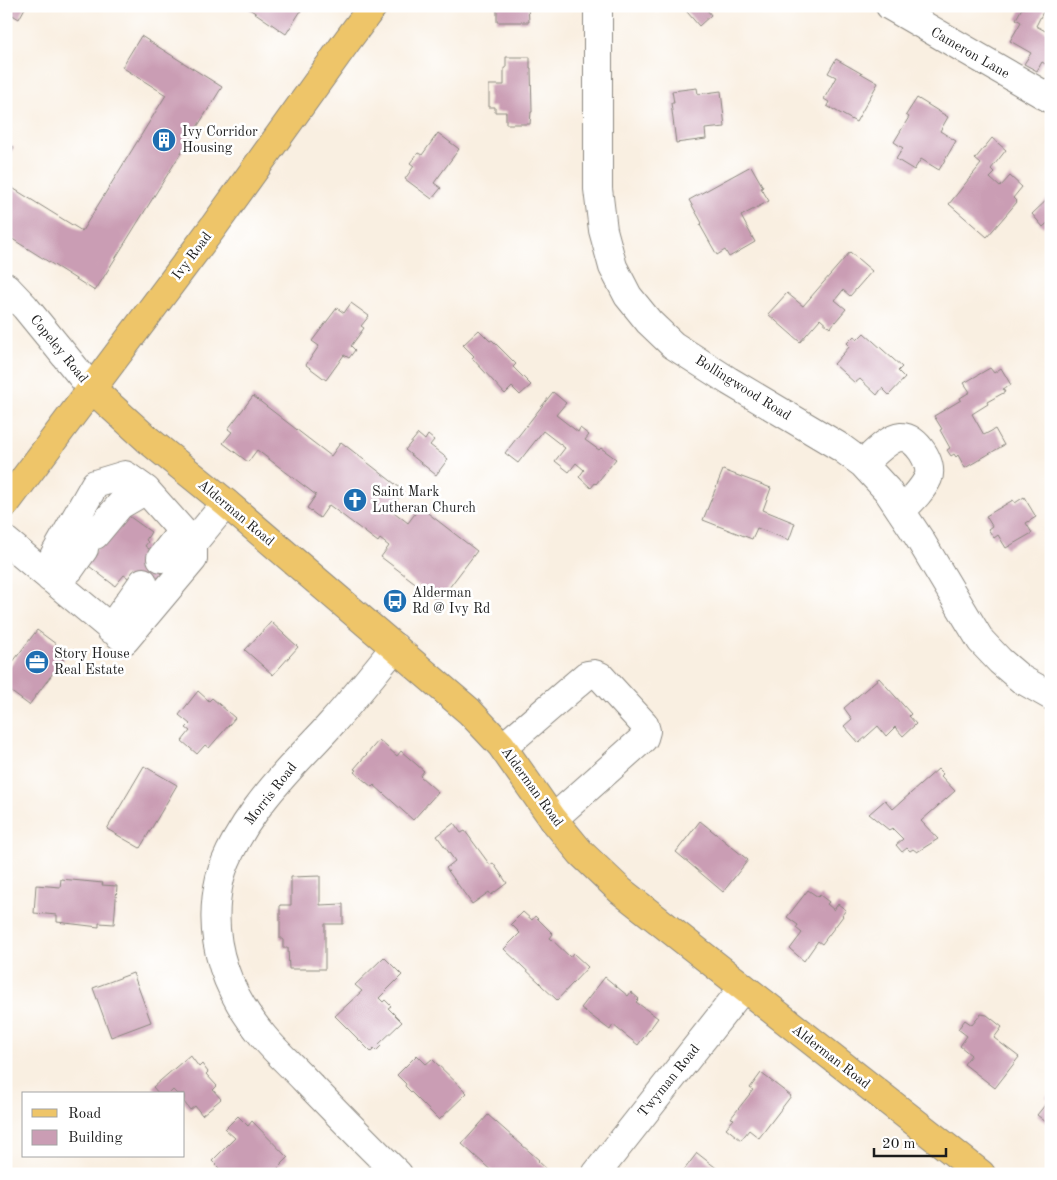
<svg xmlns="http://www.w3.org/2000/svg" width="1057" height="1180" font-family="'Old Standard TT',serif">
<rect width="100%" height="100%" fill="#fff"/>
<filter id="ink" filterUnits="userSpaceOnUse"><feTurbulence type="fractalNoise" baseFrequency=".02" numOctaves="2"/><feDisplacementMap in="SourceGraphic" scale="10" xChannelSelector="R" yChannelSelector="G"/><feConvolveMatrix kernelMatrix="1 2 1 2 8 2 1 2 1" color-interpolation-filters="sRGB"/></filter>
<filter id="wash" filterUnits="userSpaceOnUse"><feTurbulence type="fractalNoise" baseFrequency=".0096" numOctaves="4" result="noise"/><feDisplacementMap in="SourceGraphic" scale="20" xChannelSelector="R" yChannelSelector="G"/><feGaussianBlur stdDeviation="1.12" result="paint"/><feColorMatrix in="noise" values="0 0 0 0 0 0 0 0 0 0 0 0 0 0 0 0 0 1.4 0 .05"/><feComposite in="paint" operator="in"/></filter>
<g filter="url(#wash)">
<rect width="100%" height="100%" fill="#f9efe1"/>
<g id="blocks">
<path fill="#ca9db4" d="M 6,6 L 26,6 L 19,19 L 6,11 Z
M 245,6 L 304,6 L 286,34 Z
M 497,6 L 528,6 L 529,22 L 497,22 Z
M 682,6 L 704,6 L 711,15 L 699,26 Z
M 1025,6 L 1038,6 L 1044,10 L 1036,26 L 1051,34 L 1051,67 L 1042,62 L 1037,71 L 1024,64 L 1031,53 L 1010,41 L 1021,22 L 1016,19 L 1022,8 L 1023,9 Z
M 141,36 L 222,87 L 95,291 L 6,235 L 6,184 L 82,231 L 166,95 L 122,67 Z
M 506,57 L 530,57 L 530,68 L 531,68 L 532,112 L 531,112 L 530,124 L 506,124 L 506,112 L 495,112 L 495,107 L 489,107 L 489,85 L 504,85 L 504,68 L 506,68 Z
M 836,59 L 878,83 L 856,122 L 827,106 L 829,102 L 824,99 L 836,77 L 828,73 Z
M 697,88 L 698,94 L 721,91 L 725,127 L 705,129 L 706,139 L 676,143 L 671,103 L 674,103 L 672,91 Z
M 917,98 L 948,117 L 940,131 L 956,141 L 939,170 L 921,159 L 914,170 L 896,159 L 903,148 L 894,142 L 909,117 L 906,115 Z
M 438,133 L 459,149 L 434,183 L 441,188 L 432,199 L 405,179 L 414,166 L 410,163 L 418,153 L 422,155 Z
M 992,138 L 1006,150 L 991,169 L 995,173 L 990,178 L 1000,187 L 1010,176 L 1022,187 L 1013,198 L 1017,202 L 987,237 L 949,204 L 981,164 L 975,159 Z
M 6,142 L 14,147 L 6,160 Z
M 751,166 L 763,187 L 761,188 L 769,201 L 741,216 L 755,242 L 729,257 L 725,250 L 717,255 L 700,225 L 702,223 L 689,200 Z
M 1051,196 L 1051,220 L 1043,227 L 1032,214 Z
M 850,252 L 872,271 L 850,296 L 843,290 L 835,300 L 846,309 L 830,328 L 820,319 L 800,342 L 768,314 L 787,293 L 803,306 Z
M 351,303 L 369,316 L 361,326 L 364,328 L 351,346 L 355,350 L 349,358 L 344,355 L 326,380 L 306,365 L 319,346 L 312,341 L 337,308 L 344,313 Z
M 479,330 L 490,341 L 492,340 L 516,364 L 513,367 L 531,385 L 520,395 L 512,387 L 505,394 L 472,358 L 474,356 L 463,345 Z
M 864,333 L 902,367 L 898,371 L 905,378 L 889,395 L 882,388 L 877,395 L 860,379 L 855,383 L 834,364 L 850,346 L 847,343 L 854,336 L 857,340 Z
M 990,368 L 994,373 L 1001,368 L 1011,385 L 1003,389 L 1005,392 L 987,402 L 988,404 L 972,414 L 984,435 L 995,429 L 1004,445 L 965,468 L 958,455 L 956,457 L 954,454 L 951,456 L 947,450 L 950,448 L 940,430 L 942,429 L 934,416 L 961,400 L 960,398 L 970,392 L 964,383 Z
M 553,392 L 566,403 L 556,415 L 578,432 L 580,428 L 589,435 L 585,440 L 599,450 L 601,448 L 616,459 L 596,484 L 595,483 L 591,488 L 579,477 L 584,470 L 576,463 L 569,472 L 555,461 L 565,448 L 543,431 L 518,463 L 505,453 Z
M 253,396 L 331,456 L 341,442 L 404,491 L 390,509 L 408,523 L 420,507 L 477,551 L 439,601 L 381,557 L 389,546 L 380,539 L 378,542 L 329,505 L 320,518 L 307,508 L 316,495 L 257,450 L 248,462 L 223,443 L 232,432 L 228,429 Z
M 418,434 L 425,440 L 428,435 L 434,440 L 430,445 L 448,459 L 436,475 L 405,450 Z
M 723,470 L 771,488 L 763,510 L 795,523 L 789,540 L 757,528 L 752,539 L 703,520 Z
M 1024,497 L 1036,517 L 1026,523 L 1032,533 L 1006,548 L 998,535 L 994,538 L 988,529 L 992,526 L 986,516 L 1013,500 L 1015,503 Z
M 126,514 L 151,532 L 146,540 L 148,542 L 145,546 L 177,570 L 159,594 L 136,583 L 124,575 L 115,586 L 85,563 Z
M 271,622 L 298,647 L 273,675 L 245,650 Z
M 37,630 L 68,653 L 29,705 L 6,688 L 6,671 Z
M 879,678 L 911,714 L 909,716 L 916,724 L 903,736 L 895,727 L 886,736 L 878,726 L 859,743 L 844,726 L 852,719 L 844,708 Z
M 198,691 L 209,701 L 212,698 L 235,718 L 209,748 L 205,745 L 197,754 L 182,741 L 190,731 L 186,728 L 190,724 L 179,715 Z
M 379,740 L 397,756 L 401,751 L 424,771 L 420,776 L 438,792 L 413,820 L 374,785 L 372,787 L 354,772 L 356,770 L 354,769 Z
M 144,766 L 177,785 L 140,848 L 107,829 Z
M 938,769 L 943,774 L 941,776 L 955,791 L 921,821 L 938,839 L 917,852 L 913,849 L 910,851 L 907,848 L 902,852 L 896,845 L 903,839 L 892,828 L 889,830 L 869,814 L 885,800 L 893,809 Z
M 700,821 L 748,860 L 723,892 L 676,852 Z
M 454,823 L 461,833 L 465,831 L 490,865 L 493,863 L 507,883 L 491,895 L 489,892 L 472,904 L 446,868 L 455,861 L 437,836 Z
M 320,876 L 320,905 L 343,904 L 343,924 L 325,924 L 325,969 L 289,969 L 288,948 L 283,948 L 283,939 L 280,939 L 280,905 L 291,905 L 291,877 Z
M 61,879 L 103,883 L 102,885 L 117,886 L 114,924 L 99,923 L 99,927 L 57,922 L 57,915 L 34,913 L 36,885 L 60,887 Z
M 808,890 L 818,897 L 820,895 L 829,902 L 827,904 L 834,910 L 838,904 L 846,910 L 842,915 L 843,916 L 822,944 L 818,941 L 804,961 L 790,949 L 802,933 L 796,928 L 798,925 L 787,917 Z
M 523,912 L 532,920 L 535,916 L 553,934 L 550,938 L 570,957 L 573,953 L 588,967 L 557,1000 L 541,985 L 541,984 L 504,949 L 520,933 L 511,924 Z
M 384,957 L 402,975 L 379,998 L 383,1002 L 385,1000 L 391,1006 L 388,1008 L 402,1022 L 379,1044 L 381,1046 L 376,1051 L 374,1049 L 371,1052 L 335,1016 L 362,991 L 355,985 Z
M 133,973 L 151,1022 L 111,1037 L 93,988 Z
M 605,977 L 628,996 L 631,992 L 639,999 L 636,1002 L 658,1018 L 638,1045 L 613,1025 L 610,1030 L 581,1008 Z
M 981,1014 L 987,1015 L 1002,1027 L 994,1038 L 1019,1057 L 995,1088 L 964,1064 L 971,1055 L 960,1046 L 967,1036 L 958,1029 L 965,1020 L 972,1025 Z
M 190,1055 L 199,1067 L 202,1064 L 208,1072 L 206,1074 L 217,1086 L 213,1090 L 221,1099 L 202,1115 L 195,1106 L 190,1110 L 184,1102 L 184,1094 L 177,1094 L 173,1090 L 169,1094 L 159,1094 L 153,1087 Z
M 417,1055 L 426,1064 L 432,1059 L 467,1093 L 439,1120 L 405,1086 L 406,1084 L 397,1075 Z
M 761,1073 L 791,1096 L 759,1138 L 749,1130 L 741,1140 L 726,1128 L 734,1119 L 731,1118 L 753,1090 L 750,1088 Z
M 1051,1091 L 1051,1126 L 1037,1115 L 1049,1100 L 1046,1097 Z
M 488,1115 L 539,1160 L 538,1161 L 550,1172 L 548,1174 L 495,1174 L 462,1144 Z
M 238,1116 L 248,1126 L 252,1121 L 288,1158 L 272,1174 L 225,1174 L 212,1161 L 235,1138 L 225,1129 Z
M 697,1153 L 724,1174 L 681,1174 Z"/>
</g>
</g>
<g filter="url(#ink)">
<use href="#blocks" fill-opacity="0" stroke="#8a867e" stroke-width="1"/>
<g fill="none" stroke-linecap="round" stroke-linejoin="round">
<g stroke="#8a867e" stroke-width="30">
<path id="minor" d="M 598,6 L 598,189 L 603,230 L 613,267 L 628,296 L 649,322 L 673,345 L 729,381 L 840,447 L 863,464 L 887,490 L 919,538 L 970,623 L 981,641 L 1000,661 L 1021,679 L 1051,696
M 890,6 L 1051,99
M 6,287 L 25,307 L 92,389
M 863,464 C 872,456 888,438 901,437 C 916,436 934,464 928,478 C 922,491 911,501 901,511
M 6,541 L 125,640 L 193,559 L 193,543 L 146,490 L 120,505 L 95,535
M 193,543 L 226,503
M 161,558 L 182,531
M 56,572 L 54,556 L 95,484 L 125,475 L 146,490
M 50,578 L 56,572 L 70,569 L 84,549
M 110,629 L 143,582
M 395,647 C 374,673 354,698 332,723 C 307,751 279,777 257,808 C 243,827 226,855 220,878 C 206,938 225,990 263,1036 C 276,1052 291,1065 305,1080 C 336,1112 366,1143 398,1174
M 503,747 L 587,675 L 594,674 L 600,676 L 644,724 L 646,731 L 644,738 L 553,819
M 596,1174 L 743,988"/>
</g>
<g stroke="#8a867e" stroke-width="30">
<path id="major" d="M 92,389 L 147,439 L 226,503 L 469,711 L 501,745 L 553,819 L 581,853 L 621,891 L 981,1174
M 6,503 L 214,226 L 347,41 L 373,6"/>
</g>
<use href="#minor" stroke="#fff" stroke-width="28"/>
<use href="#major" stroke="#eec569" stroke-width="28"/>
</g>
</g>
<defs>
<g id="building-disc" transform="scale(1.25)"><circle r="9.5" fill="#1f6fb2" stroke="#fff"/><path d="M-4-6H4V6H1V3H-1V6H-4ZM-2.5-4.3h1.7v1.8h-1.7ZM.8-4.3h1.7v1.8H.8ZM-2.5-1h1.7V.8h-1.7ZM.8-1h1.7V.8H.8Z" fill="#fff"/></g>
<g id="church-disc" transform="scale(1.25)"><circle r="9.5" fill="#1f6fb2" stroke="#fff"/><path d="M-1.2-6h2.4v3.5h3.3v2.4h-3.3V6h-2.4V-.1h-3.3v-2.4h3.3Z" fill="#fff"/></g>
<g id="bus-disc" transform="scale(1.25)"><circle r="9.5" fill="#1f6fb2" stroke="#fff"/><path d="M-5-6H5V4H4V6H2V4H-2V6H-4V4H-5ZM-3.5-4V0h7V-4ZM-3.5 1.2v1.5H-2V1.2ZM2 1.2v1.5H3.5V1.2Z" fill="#fff"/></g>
<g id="office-disc" transform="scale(1.25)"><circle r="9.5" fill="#1f6fb2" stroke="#fff"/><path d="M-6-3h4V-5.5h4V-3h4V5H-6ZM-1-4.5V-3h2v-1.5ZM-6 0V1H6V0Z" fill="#fff"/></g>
</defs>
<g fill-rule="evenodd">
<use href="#building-disc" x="164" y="140"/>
<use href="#church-disc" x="355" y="500"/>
<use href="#bus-disc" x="395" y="601"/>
<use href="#office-disc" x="37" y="662"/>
</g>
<g text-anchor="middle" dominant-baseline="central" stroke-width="5" stroke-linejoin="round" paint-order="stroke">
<g font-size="14" fill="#1c1c1c" stroke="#fff">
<text transform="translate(970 53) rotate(30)">Cameron Lane</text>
<text transform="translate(192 256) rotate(-53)">Ivy Road</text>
<text transform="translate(59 349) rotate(51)">Copeley Road</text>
<text transform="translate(743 388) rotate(32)">Bollingwood Road</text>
<text transform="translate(236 513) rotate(40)">Alderman Road</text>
<text transform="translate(532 787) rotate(54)">Alderman Road</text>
<text transform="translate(271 794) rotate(-52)">Morris Road</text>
<text transform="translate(831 1057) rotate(38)">Alderman Road</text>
<text transform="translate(669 1081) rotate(-51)">Twyman Road</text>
</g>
<g font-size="14" fill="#1c1c1c" stroke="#fff" text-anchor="start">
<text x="182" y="132">Ivy Corridor<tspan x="182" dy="16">Housing</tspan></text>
<text x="372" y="492">Saint Mark<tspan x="372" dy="16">Lutheran Church</tspan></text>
<text x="412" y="593">Alderman<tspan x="412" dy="16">Rd @ Ivy Rd</tspan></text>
<text x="54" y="654">Story House<tspan x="54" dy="16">Real Estate</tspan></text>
</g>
</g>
<rect width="1057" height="1180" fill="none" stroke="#fff" stroke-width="25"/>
<rect x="22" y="1092" width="162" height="65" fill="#ffffff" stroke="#a4a4a4"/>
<rect x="32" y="1109" width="25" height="8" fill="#eec569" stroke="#a4a4a4"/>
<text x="68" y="1118" font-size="15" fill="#1c1c1c">Road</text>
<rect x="32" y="1130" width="25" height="15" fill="#ca9db4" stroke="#a4a4a4"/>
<text x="68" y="1142" font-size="15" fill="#1c1c1c">Building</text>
<path d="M874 1148v8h72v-8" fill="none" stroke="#1c1c1c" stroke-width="2.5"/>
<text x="882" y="1148" font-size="15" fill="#1c1c1c" stroke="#ffffff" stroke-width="4" paint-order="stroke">20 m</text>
</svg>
